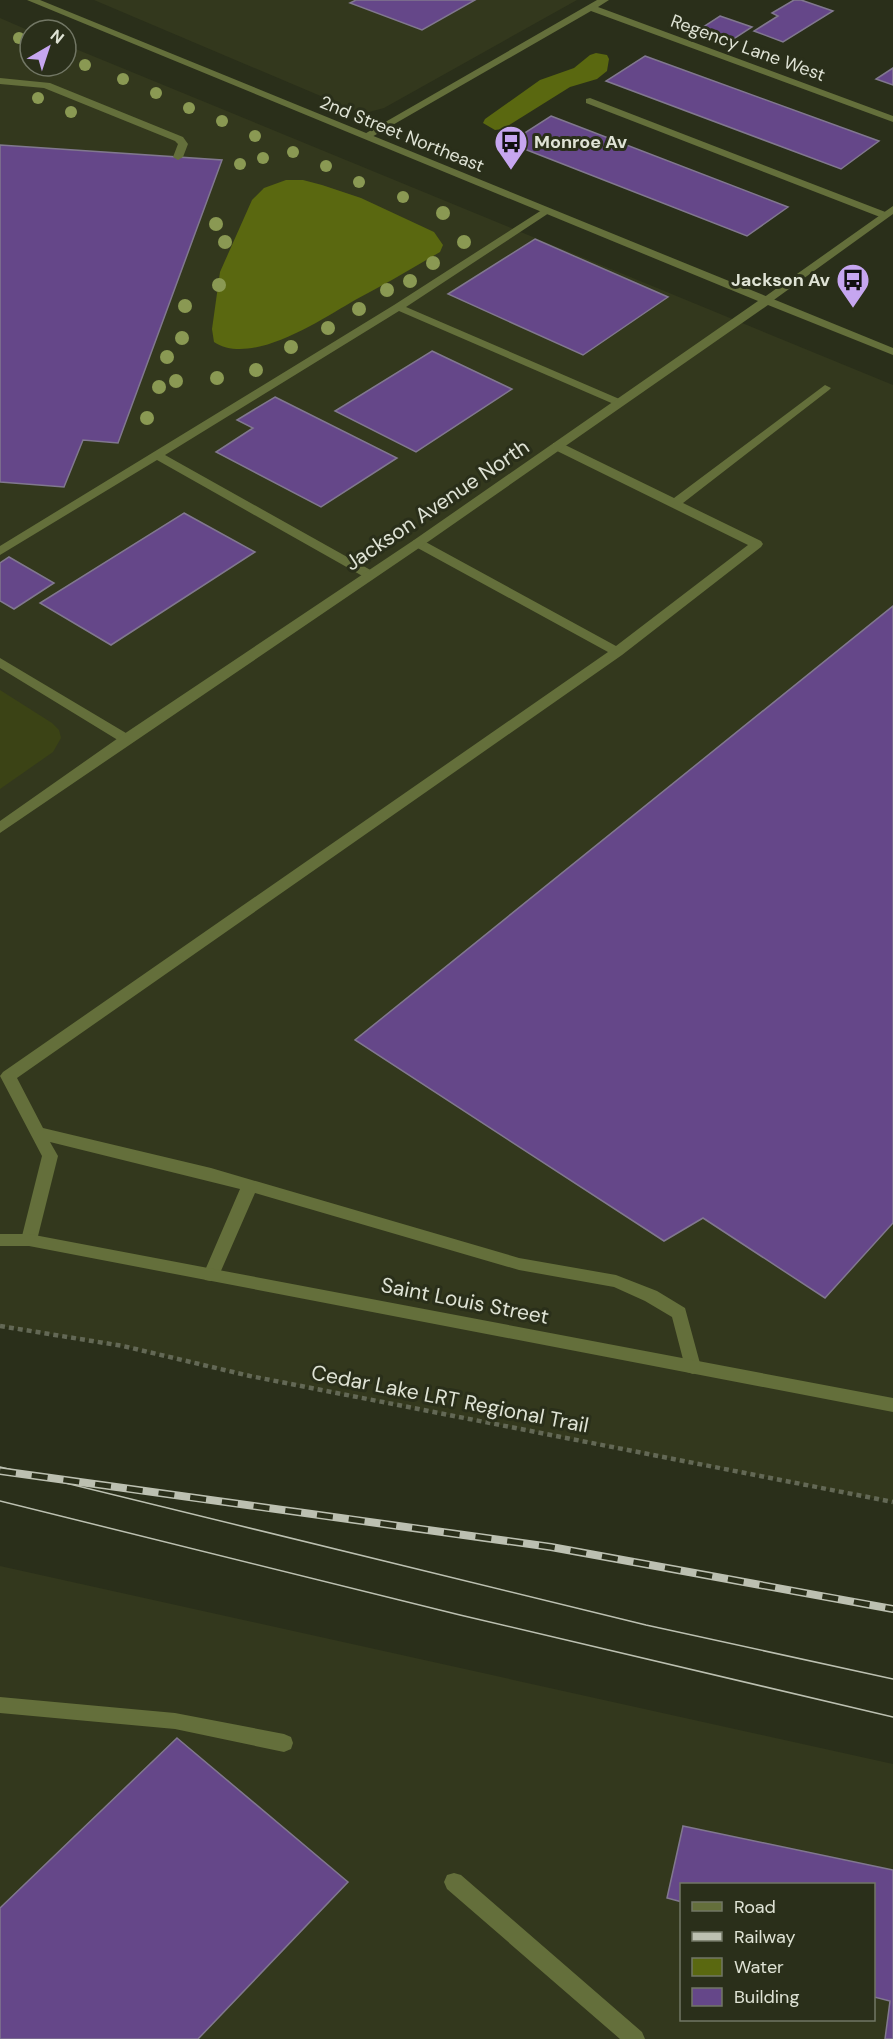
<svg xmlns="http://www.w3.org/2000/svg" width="893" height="2039" font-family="'DM Sans',sans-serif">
<rect width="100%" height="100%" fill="#2a2f1a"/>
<path fill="#33381d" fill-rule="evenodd" d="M 94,0 L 577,0 L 384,108 L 369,112 L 356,111 Z
M 0,18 L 30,31 L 30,66 L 66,66 L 66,45 L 893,385 L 893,1502 L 250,1376 L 123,1346 L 0,1326 Z
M 0,1566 L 893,1764 L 893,2039 L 0,2039 ZM 682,1884 L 874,1884 L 874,2020 L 682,2020 Z"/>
<path fill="#3b4315" d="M 0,690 L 52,723 L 59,730 L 61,738 L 53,752 L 0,789 Z"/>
<path fill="#5a6810" d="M 596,53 L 607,55 L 609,59 L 607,71 L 597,79 L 570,87 L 503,129 L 495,130 L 483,123 L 485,119 L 540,80 L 574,68 L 590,55 Z
M 286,180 L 303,180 L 322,185 L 361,198 L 434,232 L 443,245 L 440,252 L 428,259 C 404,273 380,287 355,300 C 322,319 252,367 214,342 L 212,329 L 220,272 L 252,200 L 264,188 Z"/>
<path fill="#654789" stroke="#81788f" stroke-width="1.5" d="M 356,0 L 475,0 L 422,30 L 350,3 Z
M 794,0 L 801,0 L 833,11 L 783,42 L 754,31 L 778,16 L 772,13 Z
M 720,16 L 752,27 L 732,40 L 700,29 Z
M 645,56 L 879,141 L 841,169 L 606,81 Z
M 893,68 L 893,85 L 876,79 Z
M 551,116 L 788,207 L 747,236 L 509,143 Z
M 0,145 L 222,160 L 118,443 L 83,440 L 64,487 L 0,482 Z
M 535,239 L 668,297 L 583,355 L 448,294 Z
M 432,351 L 512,389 L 416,452 L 335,411 Z
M 275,397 L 397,458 L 321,507 L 216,452 L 253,428 L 237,420 Z
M 184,513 L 255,552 L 111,645 L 40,603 Z
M 9,557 L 54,583 L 14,609 L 0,601 L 0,563 Z
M 893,606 L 893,1223 L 825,1298 L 703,1218 L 664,1241 L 355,1040 Z
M 177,1738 L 348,1882 L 198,2039 L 0,2039 L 0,1908 Z
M 683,1826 L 893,1870 L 893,2039 L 885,2039 L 890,2001 L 874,1997 L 874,1884 L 682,1884 L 682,1902 L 667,1898 Z"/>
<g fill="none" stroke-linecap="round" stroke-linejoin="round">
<path stroke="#636855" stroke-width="4.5" stroke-dasharray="5 4" stroke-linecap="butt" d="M 0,1326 L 123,1346 L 250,1376 L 893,1502"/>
<path fill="#646f3b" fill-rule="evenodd" d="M 0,78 L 50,83 L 183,137 L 188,144 L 183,157 L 178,160 L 173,157 L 178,144 L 175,141 L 44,88 L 0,84 Z
M 590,98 L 888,213 L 889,215 L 888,217 L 880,217 L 586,103 L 586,99 Z
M 545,208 L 549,209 L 549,213 L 406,307 L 624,401 L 624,405 L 616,405 L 399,311 L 165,455 L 374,572 L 376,575 L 374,578 L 366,578 L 157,460 L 0,555 L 0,546 L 394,305 Z
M 825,385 L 831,388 L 829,390 L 683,503 L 761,541 L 763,544 L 761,547 L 622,655 L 17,1078 L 43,1128 L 211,1168 L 519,1258 L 616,1275 L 657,1291 L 685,1308 L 701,1367 L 699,1372 L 693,1374 L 687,1372 L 685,1367 L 672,1317 L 645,1301 L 614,1287 L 519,1270 L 255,1193 L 217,1280 L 211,1281 L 205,1280 L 203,1275 L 240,1189 L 50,1142 L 58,1156 L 37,1240 L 35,1244 L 29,1246 L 23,1244 L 21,1240 L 42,1156 L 0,1076 L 3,1072 L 608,652 L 414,546 L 412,543 L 414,540 L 422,540 L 616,646 L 748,545 L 553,449 L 553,443 L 561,443 L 674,498 Z
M 0,658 L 131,736 L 133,739 L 126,743 L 121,742 L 0,668 Z
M 0,1697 L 175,1713 L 284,1734 L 291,1737 L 293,1743 L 291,1749 L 284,1752 L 175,1729 L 0,1713 Z
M 454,1873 L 461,1875 L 642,2032 L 645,2039 L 620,2039 L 447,1889 L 444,1882 L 447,1875 Z"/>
<path fill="#646f3b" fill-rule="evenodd" d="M 597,0 L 609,0 L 598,7 L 893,116 L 893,122 L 591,11 L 370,138 L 361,136 Z
M 893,206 L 893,214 L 771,302 L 763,302 L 763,298 Z"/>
<path fill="#646f3b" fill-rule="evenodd" d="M 27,0 L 40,0 L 893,348 L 893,355 L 768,305 L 422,546 L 0,833 L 0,821 L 121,736 L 414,540 L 758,301 Z
M 0,1234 L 29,1234 L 893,1398 L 893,1412 L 29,1246 L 0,1246 Z"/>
<path stroke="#bcc0b1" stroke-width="1.5" d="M 0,1467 L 646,1625 L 893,1679
M 0,1501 L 460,1615 L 893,1717"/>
<g stroke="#bcc0b1" stroke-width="8">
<path id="rail" d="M 0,1471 L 551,1547 L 893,1609"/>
</g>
<use href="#rail" stroke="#2a2f1a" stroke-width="5" stroke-dasharray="16" stroke-linecap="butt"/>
</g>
<g fill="#8a9953">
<circle cx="19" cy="38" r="6"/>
<circle cx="85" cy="65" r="6"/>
<circle cx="123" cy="79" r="6"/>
<circle cx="156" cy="93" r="6"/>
<circle cx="38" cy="98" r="6"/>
<circle cx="189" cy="108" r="6"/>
<circle cx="71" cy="112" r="6"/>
<circle cx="222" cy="121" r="6"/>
<circle cx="255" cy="136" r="6"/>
<circle cx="293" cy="152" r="6"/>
<circle cx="263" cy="158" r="6"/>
<circle cx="240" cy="164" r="6"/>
<circle cx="326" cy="166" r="6"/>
<circle cx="359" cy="182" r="6"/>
<circle cx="403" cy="197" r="6"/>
<circle cx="443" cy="213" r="7"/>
<circle cx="216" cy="224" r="7"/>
<circle cx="225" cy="242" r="7"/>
<circle cx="464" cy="242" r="7"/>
<circle cx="433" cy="263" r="7"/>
<circle cx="410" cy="281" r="7"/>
<circle cx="219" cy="285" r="7"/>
<circle cx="387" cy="290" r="7"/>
<circle cx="185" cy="306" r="7"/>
<circle cx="359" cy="309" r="7"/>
<circle cx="328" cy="328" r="7"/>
<circle cx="182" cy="338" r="7"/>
<circle cx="291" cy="347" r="7"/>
<circle cx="167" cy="357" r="7"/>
<circle cx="256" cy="370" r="7"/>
<circle cx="217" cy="378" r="7"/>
<circle cx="176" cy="381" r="7"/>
<circle cx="159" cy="387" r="7"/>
<circle cx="147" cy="418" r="7"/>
</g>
<defs>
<g id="bus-pin" transform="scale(1.725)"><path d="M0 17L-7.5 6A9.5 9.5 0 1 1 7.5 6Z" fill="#c6a6f0" stroke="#2a2f1a"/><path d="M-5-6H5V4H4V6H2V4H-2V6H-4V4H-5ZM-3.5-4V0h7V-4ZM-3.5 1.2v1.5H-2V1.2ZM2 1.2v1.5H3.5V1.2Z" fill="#111"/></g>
</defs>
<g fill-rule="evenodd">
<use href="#bus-pin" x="511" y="142"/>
<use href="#bus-pin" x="853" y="280"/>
</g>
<g text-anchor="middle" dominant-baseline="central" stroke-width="6" stroke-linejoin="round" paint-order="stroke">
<g font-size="18" fill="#dfe3d5" stroke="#2a2f1a">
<text transform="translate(748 48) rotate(20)">Regency Lane West</text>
<text transform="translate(402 134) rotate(22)">2nd Street Northeast</text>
</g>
<g font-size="18" font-weight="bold" fill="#dfe3d5" stroke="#2a2f1a" text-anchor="start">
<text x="534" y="142">Monroe Av</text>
<text x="830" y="280" text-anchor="end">Jackson Av</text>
</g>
<g font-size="21" fill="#dfe3d5" stroke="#2a2f1a">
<text transform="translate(437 505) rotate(-34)">Jackson Avenue North</text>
<text transform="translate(465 1301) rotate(11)">Saint Louis Street</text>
<text transform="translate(450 1399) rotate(11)">Cedar Lake LRT Regional Trail</text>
</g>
</g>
<rect x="680" y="1883" width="195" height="138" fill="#2a2f1a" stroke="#727765" stroke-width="1.5"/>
<rect x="692" y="1902" width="30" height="9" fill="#646f3b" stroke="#727765" stroke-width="1.5"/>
<text x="734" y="1913" font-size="18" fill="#dfe3d5">Road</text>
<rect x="692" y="1932" width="30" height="9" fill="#bcc0b1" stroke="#727765" stroke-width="1.5"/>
<text x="734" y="1943" font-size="18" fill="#dfe3d5">Railway</text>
<rect x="692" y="1958" width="30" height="18" fill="#5a6810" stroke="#727765" stroke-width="1.5"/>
<text x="734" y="1973" font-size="18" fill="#dfe3d5">Water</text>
<rect x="692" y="1988" width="30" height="18" fill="#654789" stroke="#727765" stroke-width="1.5"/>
<text x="734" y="2003" font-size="18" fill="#dfe3d5">Building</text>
<g transform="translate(48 48) rotate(39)"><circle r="28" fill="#2a2f1a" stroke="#727765" stroke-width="1.5"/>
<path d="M0-4.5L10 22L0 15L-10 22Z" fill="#c6a6f0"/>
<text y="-9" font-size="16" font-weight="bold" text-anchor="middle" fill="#dfe3d5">N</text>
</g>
</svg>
